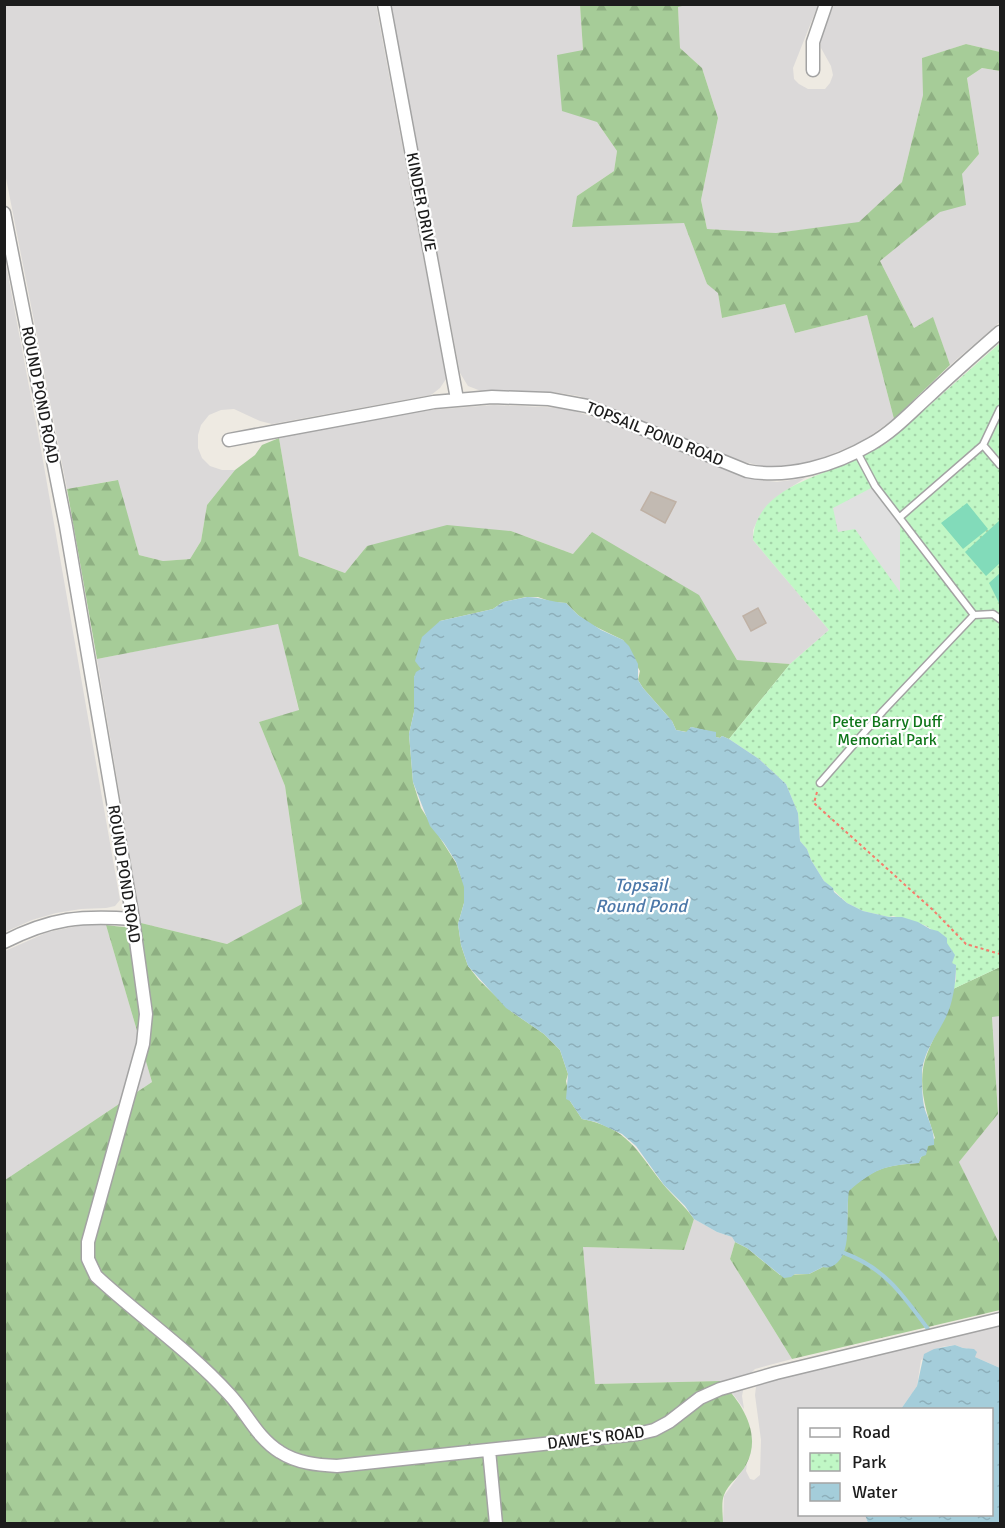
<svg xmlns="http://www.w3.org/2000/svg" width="1005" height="1528" font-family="Signika,sans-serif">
<defs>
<pattern id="forest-firs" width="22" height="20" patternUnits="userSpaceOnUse" patternTransform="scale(1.5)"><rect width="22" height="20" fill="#a6cc98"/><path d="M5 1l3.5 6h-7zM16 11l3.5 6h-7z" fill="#8eaf82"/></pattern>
<pattern id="park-dots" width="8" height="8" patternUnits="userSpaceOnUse" patternTransform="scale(1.5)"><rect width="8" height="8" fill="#c0f7c5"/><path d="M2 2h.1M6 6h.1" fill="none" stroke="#a4d3a9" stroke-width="1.8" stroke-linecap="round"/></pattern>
<pattern id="water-ripples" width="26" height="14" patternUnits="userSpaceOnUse" patternTransform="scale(1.5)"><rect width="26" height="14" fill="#a4cdda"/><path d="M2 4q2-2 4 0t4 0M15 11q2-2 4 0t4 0" fill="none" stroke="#8dafba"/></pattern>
</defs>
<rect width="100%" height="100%" fill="#eeeae2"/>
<path fill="#dbd9d9" d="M 686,4 L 818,5 L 793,68 L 794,79 L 799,84 L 808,89 L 825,89 L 830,83 L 833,75 L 831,66 L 821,48 L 820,41 L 821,34 L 834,5 L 1000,5 L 1000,52 L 966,44 L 923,58 L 923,95 L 902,182 L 859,223 L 776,233 L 707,229 L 701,200 L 718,118 L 702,68 L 680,48 L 678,7 Z
M 4,5 L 376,5 L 446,379 L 440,388 L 431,395 L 272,424 L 260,421 L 234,409 L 221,410 L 209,415 L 201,425 L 198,435 L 198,448 L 202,458 L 210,466 L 222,470 L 235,470 L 207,505 L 201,541 L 190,559 L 163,561 L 139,555 L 117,480 L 67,489 L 5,173 Z
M 391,5 L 580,5 L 583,50 L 597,122 L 617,151 L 614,171 L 577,196 L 684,223 L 707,284 L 718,292 L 722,318 L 785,304 L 795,333 L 867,315 L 894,419 L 861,442 L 822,458 L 786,468 L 769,468 L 733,459 L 579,396 L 553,392 L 481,391 L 468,386 L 460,373 Z
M 982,68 L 1000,71 L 1000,322 L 950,365 L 933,318 L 914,328 L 880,261 L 940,211 L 962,174 L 979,154 L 967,78 Z
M 4,254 L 42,455 L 120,900 L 115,906 L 106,908 L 81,909 L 56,913 L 32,920 L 5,932 Z
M 494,405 L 565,408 L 611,423 L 746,478 L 777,482 L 805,478 L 782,493 L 770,503 L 759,517 L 753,530 L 753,540 L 829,630 L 790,664 L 737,660 L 698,595 L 573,554 L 511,531 L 367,546 L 345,573 L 299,556 L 279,438 L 396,415 L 430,410 Z
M 278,623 L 299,711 L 259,722 L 285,786 L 302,905 L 227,944 L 141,923 L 97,659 Z
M 83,925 L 106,925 L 152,1082 L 5,1180 L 5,951 L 48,932 Z
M 992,1016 L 1000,1016 L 1000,1250 L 959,1162 L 998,1114 Z
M 694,1219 L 717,1232 L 732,1237 L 735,1242 L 730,1259 L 792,1359 L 755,1369 L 748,1376 L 744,1386 L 742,1396 L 744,1409 L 733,1394 L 720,1381 L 595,1384 L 583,1247 L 684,1250 Z
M 1000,1324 L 1000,1368 L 975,1357 L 967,1348 L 963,1348 L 955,1345 L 941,1347 L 921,1360 L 917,1386 L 901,1409 L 800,1410 L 800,1514 L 865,1515 L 868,1523 L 723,1524 L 724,1496 L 747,1464 L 746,1471 L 750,1479 L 754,1480 L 760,1475 L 761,1440 L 755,1395 L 756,1387 L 762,1381 Z"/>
<path fill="url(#forest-firs)" d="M 580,5 L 686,5 L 678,7 L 680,48 L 702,68 L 718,118 L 701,200 L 707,229 L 776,233 L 859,222 L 902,182 L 923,95 L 922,58 L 966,44 L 1000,52 L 1000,71 L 982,68 L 967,78 L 979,154 L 962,174 L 966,205 L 940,212 L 880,261 L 914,328 L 933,317 L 950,365 L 894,419 L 867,315 L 795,333 L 785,304 L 722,318 L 718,293 L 707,284 L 684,223 L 572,227 L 577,196 L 614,171 L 617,151 L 597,122 L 562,111 L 557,55 L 583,50 Z
M 279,438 L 299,556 L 345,573 L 367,546 L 447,525 L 511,531 L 573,554 L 592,532 L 699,595 L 737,660 L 790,664 L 729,739 L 722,736 L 720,738 L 716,737 L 716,733 L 691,727 L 687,732 L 676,730 L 672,721 L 643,688 L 638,680 L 640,671 L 623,640 L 590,624 L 578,615 L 566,603 L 552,602 L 538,597 L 526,597 L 503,602 L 493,609 L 440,621 L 421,669 L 414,677 L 414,712 L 409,734 L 413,782 L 421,808 L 456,863 L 465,887 L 464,903 L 458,924 L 461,945 L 468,966 L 479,980 L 512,1012 L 544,1034 L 560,1050 L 568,1074 L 566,1081 L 570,1101 L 582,1119 C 628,1128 636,1150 663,1184 C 673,1196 685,1206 694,1219 L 684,1250 L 583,1247 L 595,1384 L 720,1381 C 741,1401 763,1434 746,1465 C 741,1475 728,1484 724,1495 C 721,1502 723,1516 723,1523 L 5,1524 L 5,1180 L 152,1082 L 106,925 C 117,926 133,930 141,923 L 227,944 L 302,904 L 285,786 L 259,722 L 299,710 L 278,624 L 97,659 L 67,489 L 118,480 L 139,555 L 163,561 L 190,559 L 201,541 L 207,505 L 235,470 L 255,455 L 262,445 Z
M 1000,967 L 1000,1016 L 992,1017 L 998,1114 L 959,1162 L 1000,1245 L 1000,1310 L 792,1359 L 730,1259 L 735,1242 L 747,1248 L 780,1275 L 809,1274 L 823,1267 L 847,1229 L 848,1191 C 873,1169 885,1165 918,1163 L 928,1145 L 935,1138 C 926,1112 916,1082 927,1054 C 936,1030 948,1016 953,989 Z"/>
<path fill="url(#park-dots)" d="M 1000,343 L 1000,967 L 953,989 L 956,980 L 956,965 L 952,964 C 954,948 938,933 926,926 C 916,921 903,919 893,916 L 889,917 L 863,911 L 847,903 L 824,881 L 811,860 L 807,849 L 800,841 L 798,813 L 786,784 L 759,759 L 729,739 L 790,664 L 829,630 L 753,540 C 754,493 810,479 845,464 C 860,458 874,450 887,443 Z"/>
<path fill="#82dbba" d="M 967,503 L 988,529 L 963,549 L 941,523 Z
M 1000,520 L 1000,563 L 986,576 L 965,552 Z
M 1000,573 L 1000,605 L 989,583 Z"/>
<path fill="#e0e0e0" d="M 875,486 L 900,517 L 900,592 L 855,529 L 838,532 L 833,508 Z"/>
<path fill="url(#water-ripples)" d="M 527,597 C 540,597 552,602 566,603 L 578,615 L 601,630 L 623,640 L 629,646 L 638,664 L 638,680 L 643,688 L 672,721 L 676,730 L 686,732 L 691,727 L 716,732 L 716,737 L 720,738 L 722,736 L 729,739 L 759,759 L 786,784 L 798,813 L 800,841 L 807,849 L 811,860 L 824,881 L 833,888 L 834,892 L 847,903 L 863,911 L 889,917 L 902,917 L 918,922 L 930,929 L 938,931 L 947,938 L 947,943 L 955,955 L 952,963 L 956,965 C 956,982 953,1004 945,1019 C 937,1035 923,1053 922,1073 C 922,1084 922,1099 925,1110 C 929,1121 935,1133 934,1145 L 928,1146 L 926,1155 L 921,1157 L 919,1163 C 886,1165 874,1169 849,1191 C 846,1209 850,1237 844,1252 C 841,1261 832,1270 823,1267 L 809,1274 L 795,1274 L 791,1277 L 784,1278 L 747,1248 L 735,1242 L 732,1237 L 717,1232 L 694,1219 L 685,1206 L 664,1185 L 636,1146 L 622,1134 L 596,1122 L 582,1119 L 570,1101 L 566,1099 L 568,1074 L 560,1050 L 544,1034 L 506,1008 L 468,966 L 461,945 L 458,924 L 464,903 L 464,887 L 456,862 L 444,843 L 430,826 L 413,782 L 409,734 L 414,712 L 414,677 L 416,672 L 421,669 L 415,661 L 422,637 L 440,621 L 493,609 L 503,602 Z
M 955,1345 L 963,1348 L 974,1349 L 977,1352 L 975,1357 L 1000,1368 L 1000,1523 L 868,1523 L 865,1515 L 992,1514 L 992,1410 L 901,1409 L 917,1386 L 924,1354 L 934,1349 Z"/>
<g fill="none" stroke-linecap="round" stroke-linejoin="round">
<path stroke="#a4cdda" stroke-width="4" d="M 844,1253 C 885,1268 903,1295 928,1329"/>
</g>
<path fill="#c2bab2" stroke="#bfb1a5" stroke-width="1.5" d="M 651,492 L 676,502 L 665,523 L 641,510 Z
M 758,608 L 766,623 L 751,631 L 743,616 Z"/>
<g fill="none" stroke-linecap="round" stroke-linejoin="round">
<g stroke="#a3a3a3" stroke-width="9">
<path id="service" d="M 983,445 L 1000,465
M 857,452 L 875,486 L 974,615 L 993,614 L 1000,619
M 900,517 L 983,445 L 1000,409
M 820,783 L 883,711 L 974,615"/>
</g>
<g stroke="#a3a3a3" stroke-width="15">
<path id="minor" d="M 384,4 L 457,399
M 813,70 L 813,42 L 826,4
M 4,213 L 66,526 L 133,919 L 146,1014 L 143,1044 L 88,1242 L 88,1259 L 96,1276 C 139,1316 189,1350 229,1394 C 247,1413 257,1438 280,1452 C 297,1463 317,1465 337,1466 L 637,1434 L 654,1430 L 669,1422 L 700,1398 L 720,1389 L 776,1373 L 1000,1319
M 229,440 L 434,402 L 492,397 L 549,399 L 587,406 L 747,471 C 789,479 835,465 871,444 C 894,431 912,411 931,394 C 954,372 977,352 1000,332
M 4,942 C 51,918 82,915 133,919
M 489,1450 L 496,1524"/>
</g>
<path stroke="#f57d6c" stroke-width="2" stroke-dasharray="3 3" stroke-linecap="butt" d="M 817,792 L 814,803 L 933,910 L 966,944 L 1000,954"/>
<use href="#service" stroke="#fff" stroke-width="6"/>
<use href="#minor" stroke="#fff" stroke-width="12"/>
</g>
<g text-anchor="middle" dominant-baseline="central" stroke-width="4.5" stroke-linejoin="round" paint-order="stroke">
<g font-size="16" fill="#1c1c1c" stroke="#fff">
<text transform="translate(421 202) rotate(79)">KINDER DRIVE</text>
<text transform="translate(40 395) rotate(79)">ROUND POND ROAD</text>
<text transform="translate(655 434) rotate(22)">TOPSAIL POND ROAD</text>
<text transform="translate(124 874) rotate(81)">ROUND POND ROAD</text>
<text transform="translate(596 1438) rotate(-7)">DAWE'S ROAD</text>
</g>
<g font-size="16" fill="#0f761a" stroke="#fff">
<text x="887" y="722">Peter Barry Duff<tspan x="887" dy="18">Memorial Park</tspan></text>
</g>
<g font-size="18" font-style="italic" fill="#4c78a9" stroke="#fff">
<text x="641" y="885">Topsail<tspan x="641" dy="21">Round Pond</tspan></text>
</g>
</g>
<rect width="1005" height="1528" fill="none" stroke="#1c1c1c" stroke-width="12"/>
<rect x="798" y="1408" width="195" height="108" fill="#ffffff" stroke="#a4a4a4" stroke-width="1.5"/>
<rect x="810" y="1428" width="30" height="9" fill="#ffffff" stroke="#a4a4a4" stroke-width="1.5"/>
<text x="852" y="1438" font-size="18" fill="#1c1c1c">Road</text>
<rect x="810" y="1453" width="30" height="18" fill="url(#park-dots)" stroke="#a4a4a4" stroke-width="1.5"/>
<text x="852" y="1468" font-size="18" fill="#1c1c1c">Park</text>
<rect x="810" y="1483" width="30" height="18" fill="url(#water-ripples)" stroke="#a4a4a4" stroke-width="1.5"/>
<text x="852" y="1498" font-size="18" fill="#1c1c1c">Water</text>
</svg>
